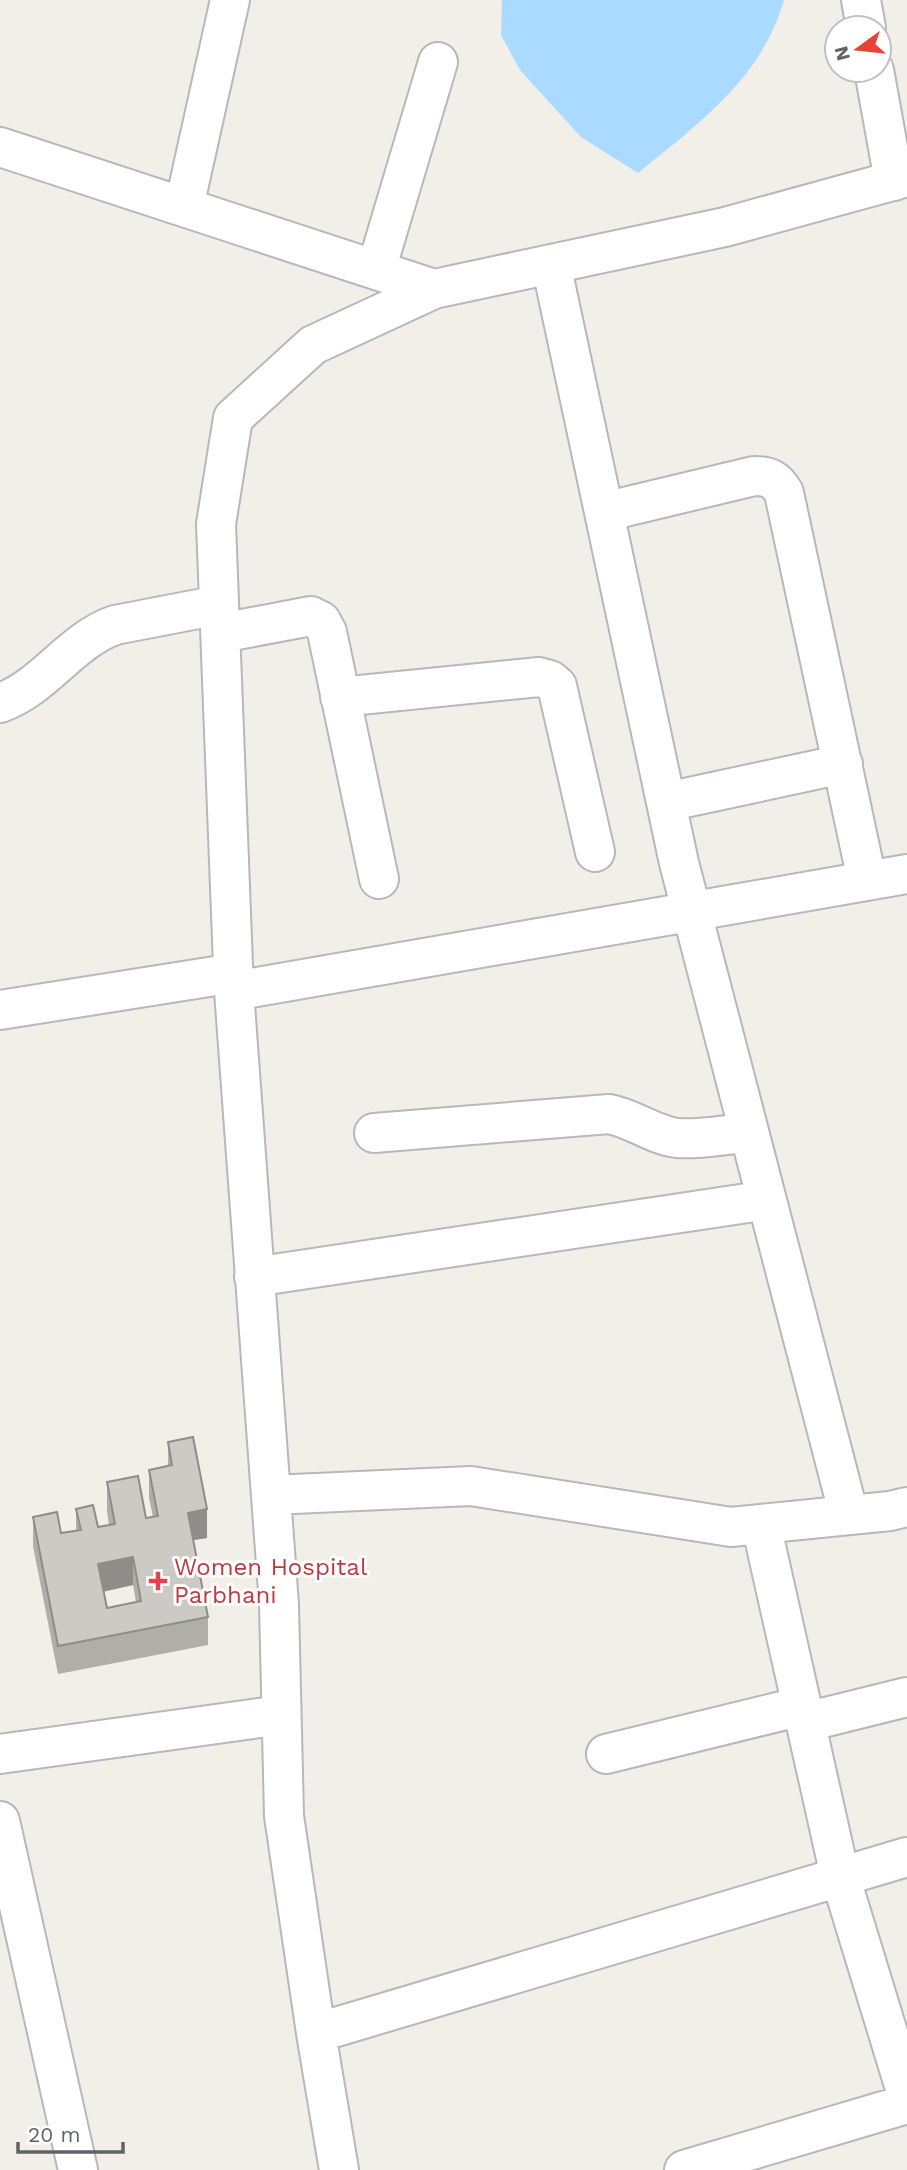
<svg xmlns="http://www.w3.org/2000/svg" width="907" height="2170" font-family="'Work Sans',sans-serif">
<rect width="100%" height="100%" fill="#f1efe8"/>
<path fill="#aadaff" d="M 502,0 L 784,0 C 762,78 698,124 638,173 L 581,137 L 520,70 L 501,35 Z"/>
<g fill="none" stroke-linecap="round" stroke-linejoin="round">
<g stroke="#b5b8bc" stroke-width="42">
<path id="minor" d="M 861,0 L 866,28
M 874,70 L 894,181
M 0,147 L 434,289
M 184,207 L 230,0
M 551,264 L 679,863 L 849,1515
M 376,270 L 438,62
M 604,512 L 754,476 C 769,476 776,479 784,493 L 867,880
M 221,633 L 311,616 L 321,621 L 327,632 L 379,879
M 340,697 L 539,677 L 550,680 L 557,686 L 595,852
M 0,703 C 45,687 70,641 115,625 L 219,605
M 666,802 L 843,764
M 234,991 L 907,874
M 0,1010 L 234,973
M 374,1133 L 609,1114 C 632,1118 653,1135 677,1138 C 700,1140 726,1134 749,1133
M 254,1277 L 767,1200
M 271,1495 L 471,1486 L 731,1527 L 890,1511 L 907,1507
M 761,1524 L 840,1876 L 907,2095
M 806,1722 L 907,1697
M 0,1754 L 281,1715
M 606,1754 L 802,1706
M 0,1821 L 78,2170
M 316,2033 L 907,1857
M 339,2170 L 316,2033 L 284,1816 L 279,1605 L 234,991 L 216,524 L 233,418 L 313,345 L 434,289 L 725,227 L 907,177
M 684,2170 L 907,2104"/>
</g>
<use href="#minor" stroke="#fff" stroke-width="38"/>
</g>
<path fill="#afaea9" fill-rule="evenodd" d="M 168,1442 L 207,1538 L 193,1540 L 208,1617 L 208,1645 L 58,1674 L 33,1546 L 33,1517 L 61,1533 L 76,1530 L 76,1509 L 98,1527 L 109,1525 L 107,1511 L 107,1482 L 146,1518 L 153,1517 L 149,1498 L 149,1470 L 168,1466 ZM 133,1585 L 136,1602 L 107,1608 L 104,1591 Z"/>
<path fill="#8f8d8a" d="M 207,1509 L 207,1538 L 188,1541 L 188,1513 Z
M 133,1557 L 133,1585 L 98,1593 L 98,1564 Z"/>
<path fill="#cccac5" stroke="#8f8d8a" stroke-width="2" fill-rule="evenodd" d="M 193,1437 L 207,1509 L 188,1513 L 208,1617 L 58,1646 L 33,1517 L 57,1512 L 61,1533 L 81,1530 L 76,1509 L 93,1505 L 98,1527 L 115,1524 L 107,1482 L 138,1476 L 146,1518 L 158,1516 L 149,1470 L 172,1465 L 168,1442 ZM 133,1557 L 141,1601 L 107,1608 L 98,1564 Z"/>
<path fill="#e0444e" stroke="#fff" stroke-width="2.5" d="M154.5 1570.5h7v7h7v7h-7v7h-7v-7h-7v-7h7z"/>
<g text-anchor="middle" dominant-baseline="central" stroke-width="6" stroke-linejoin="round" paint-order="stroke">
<g font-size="24" fill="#be3a42" stroke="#fff" text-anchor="start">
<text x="174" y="1567">Women Hospital<tspan x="174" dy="28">Parbhani</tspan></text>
</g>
</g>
<g transform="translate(858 49) rotate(255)"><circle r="33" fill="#ffffff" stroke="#bfc1c3" stroke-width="2"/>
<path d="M0-5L12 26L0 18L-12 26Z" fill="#ea4335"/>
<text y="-10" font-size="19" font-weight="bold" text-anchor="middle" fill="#5f6368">N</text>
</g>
<path d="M18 2142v10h105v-10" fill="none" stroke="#5f6368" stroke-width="3.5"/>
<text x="28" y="2142" font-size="21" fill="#5f6368" stroke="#ffffff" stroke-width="5" paint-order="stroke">20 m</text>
</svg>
